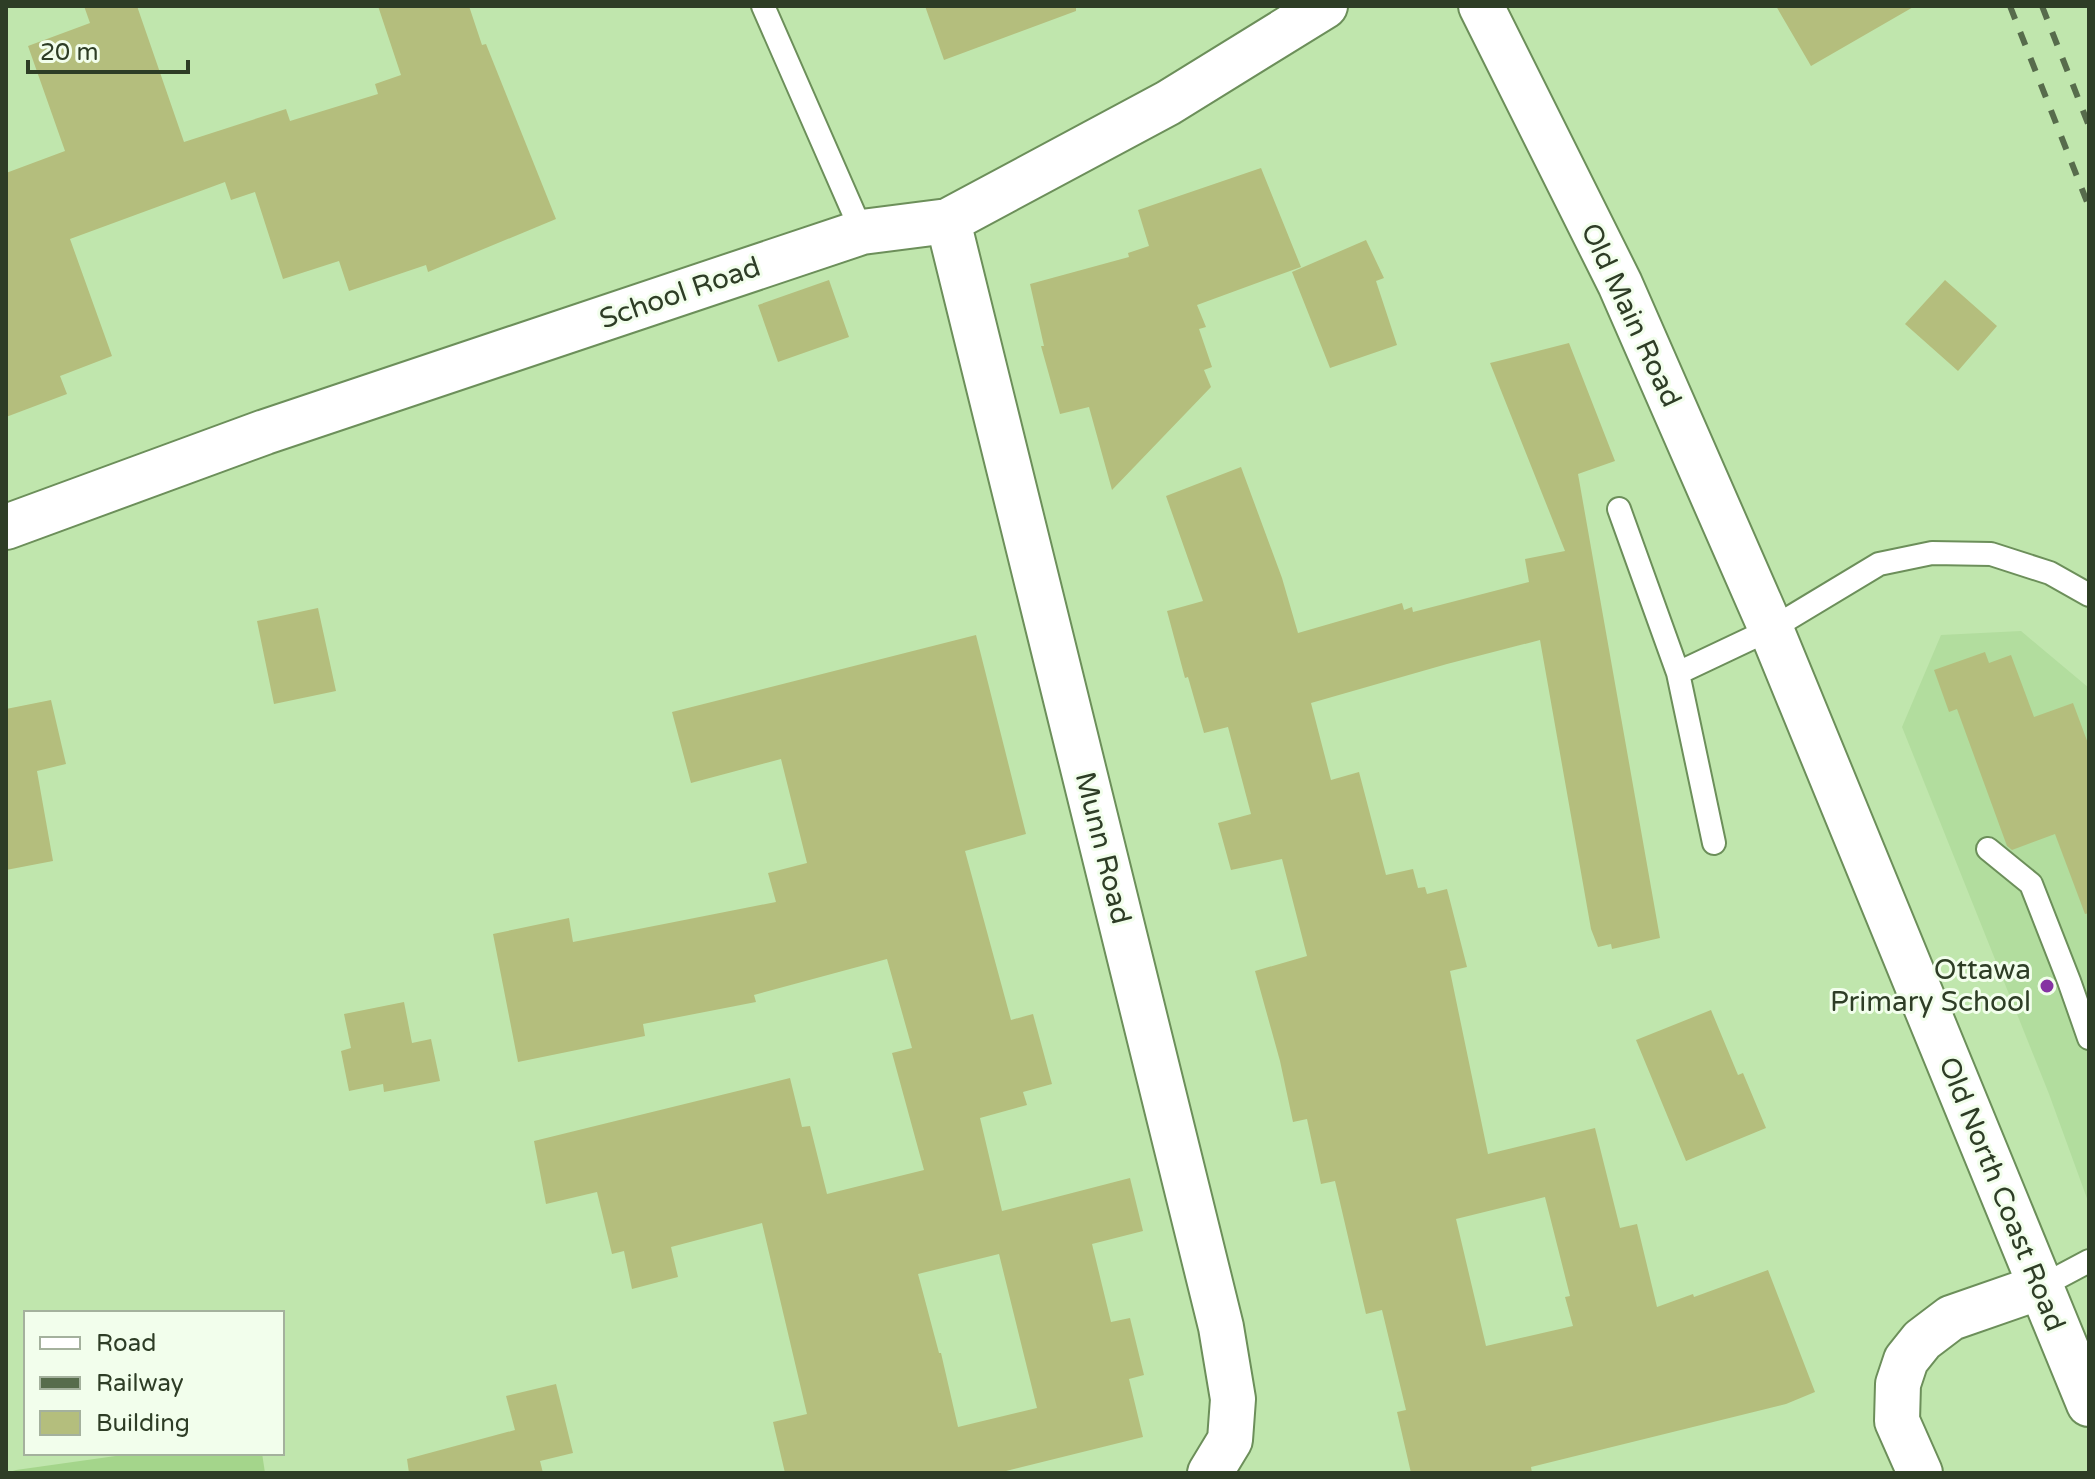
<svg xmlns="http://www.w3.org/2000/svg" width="2095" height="1479" font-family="'Varela Round',sans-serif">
<rect width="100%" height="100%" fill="#c0e6ad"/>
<path fill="#b2dd9e" d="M 2021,631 L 2089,688 L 2089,1204 L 2049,1094 L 1902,727 L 1941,635 Z"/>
<path fill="#a4d58b" d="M 137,1453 L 262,1453 L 265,1473 L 6,1473 L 16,1470 Z"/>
<path fill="#b4be7d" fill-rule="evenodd" d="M 84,6 L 137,6 L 184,142 L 286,109 L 290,121 L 378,94 L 375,84 L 401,75 L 378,6 L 469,6 L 482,45 L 486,44 L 556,219 L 428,272 L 426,265 L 349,291 L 339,261 L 283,279 L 255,192 L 231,200 L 225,182 L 70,239 L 112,356 L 60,376 L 67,394 L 6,417 L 6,173 L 65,151 L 28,46 L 90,23 Z
M 925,6 L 1076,6 L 1076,11 L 944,60 Z
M 1776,6 L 1915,6 L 1811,66 Z
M 1261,168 L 1301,267 L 1197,305 L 1206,327 L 1199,329 L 1212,367 L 1204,370 L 1211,387 L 1112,490 L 1089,407 L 1060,414 L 1041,346 L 1044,346 L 1030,284 L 1129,257 L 1128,253 L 1149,246 L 1138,210 Z
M 1366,240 L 1384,278 L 1376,281 L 1397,345 L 1330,368 L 1292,272 Z
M 829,280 L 849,337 L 778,362 L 758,305 Z
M 1945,280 L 1997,326 L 1958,371 L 1905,324 Z
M 1569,343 L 1615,461 L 1578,474 L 1660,938 L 1612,949 L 1611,944 L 1598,947 L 1591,929 L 1540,640 L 1447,664 L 1311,703 L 1331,780 L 1359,772 L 1386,875 L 1413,869 L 1418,888 L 1425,887 L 1427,894 L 1447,889 L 1467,967 L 1450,971 L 1488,1154 L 1595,1128 L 1620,1228 L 1637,1224 L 1657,1307 L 1693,1294 L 1694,1297 L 1768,1270 L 1815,1392 L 1786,1404 L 1531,1467 L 1532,1473 L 1411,1473 L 1397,1412 L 1406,1410 L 1382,1310 L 1366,1314 L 1335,1181 L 1321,1184 L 1307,1119 L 1293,1122 L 1280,1061 L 1255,971 L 1307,956 L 1282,859 L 1231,870 L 1218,823 L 1251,814 L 1228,727 L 1204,733 L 1188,677 L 1185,678 L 1167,611 L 1203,601 L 1166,496 L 1241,467 L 1282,578 L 1298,633 L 1402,603 L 1404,610 L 1412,607 L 1413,612 L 1529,582 L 1525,559 L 1565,551 L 1490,363 ZM 1545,1197 L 1570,1296 L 1565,1297 L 1573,1326 L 1486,1346 L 1456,1219 Z
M 318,608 L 336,691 L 274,704 L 257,621 Z
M 976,635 L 1026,834 L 965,851 L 1011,1020 L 1033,1014 L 1052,1084 L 1023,1092 L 1027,1105 L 980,1118 L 1002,1211 L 1130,1178 L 1143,1231 L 1092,1244 L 1111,1322 L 1130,1318 L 1144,1375 L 1129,1379 L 1143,1437 L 998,1473 L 785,1473 L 773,1422 L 807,1414 L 762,1223 L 671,1247 L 678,1277 L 632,1289 L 624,1251 L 612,1254 L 597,1192 L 546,1204 L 534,1141 L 790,1078 L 802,1127 L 810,1126 L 827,1194 L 924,1170 L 892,1053 L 912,1048 L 887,959 L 754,995 L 756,1002 L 643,1024 L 645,1036 L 518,1062 L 493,934 L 569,918 L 573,942 L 776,902 L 768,873 L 807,863 L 781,759 L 691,783 L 672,712 ZM 999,1254 L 1037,1408 L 958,1427 L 941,1353 L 939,1353 L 918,1274 Z
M 1985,652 L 1989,663 L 2011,655 L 2034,717 L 2073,703 L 2089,746 L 2089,913 L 2085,914 L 2055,834 L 2012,850 L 2007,846 L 1957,709 L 1949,712 L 1934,670 Z
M 51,700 L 66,764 L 37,771 L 53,861 L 6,870 L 6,709 Z
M 404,1002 L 412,1043 L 431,1039 L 440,1081 L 384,1092 L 383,1084 L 349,1091 L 341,1051 L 351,1048 L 344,1014 Z
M 1711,1010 L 1738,1075 L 1743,1073 L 1766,1128 L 1686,1161 L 1636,1040 Z
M 556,1384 L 573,1453 L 540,1461 L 543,1473 L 409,1473 L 407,1459 L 515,1430 L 506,1396 Z"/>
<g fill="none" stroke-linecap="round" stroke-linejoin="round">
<g stroke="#6c8f5a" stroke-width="26">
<path id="service" d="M 763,6 L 862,232
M 1619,509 L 1678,673 L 1771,629 L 1879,564 L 1932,553 L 1991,554 L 2050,573 L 2089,595
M 1678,673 L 1714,843
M 1988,849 L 2031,884 L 2069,981 L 2089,1038
M 2040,1287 L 2089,1261"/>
</g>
<g stroke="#6c8f5a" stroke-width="48">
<path id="minor" d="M 948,221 L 1221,1327 L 1233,1399 L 1230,1440 L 1210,1473
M 6,527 L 265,432 L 862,232 L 948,221 L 1168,103 L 1325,6
M 1920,1473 L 1897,1421 L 1898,1384 L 1906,1360 L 1922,1340 L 1951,1318 L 2040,1287"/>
</g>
<g stroke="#6c8f5a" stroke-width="48">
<path id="tertiary" d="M 1481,6 L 1620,284 L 1771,629 L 2089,1404"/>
</g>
<use href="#service" stroke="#fff" stroke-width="22"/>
<use href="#minor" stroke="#fff" stroke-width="44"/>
<use href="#tertiary" stroke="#fff" stroke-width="44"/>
<path stroke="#576c4c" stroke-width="6" stroke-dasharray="14 14" stroke-linecap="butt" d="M 2010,6 L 2089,207
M 2042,6 L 2089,126"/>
</g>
<circle fill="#8533a2" stroke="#f2feec" stroke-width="3" cx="2047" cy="986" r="8"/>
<g text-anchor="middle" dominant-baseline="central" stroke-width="6" stroke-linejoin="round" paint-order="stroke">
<g font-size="28" fill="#2e3d26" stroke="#f2feec">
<text transform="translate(680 293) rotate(-19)">School Road</text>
<text transform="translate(1631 315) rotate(65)">Old Main Road</text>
<text transform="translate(1103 848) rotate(76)">Munn Road</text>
<text transform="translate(2002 1194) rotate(68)">Old North Coast Road</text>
</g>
<g font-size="28" fill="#2e3d26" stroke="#f2feec" text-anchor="end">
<text x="2031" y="970">Ottawa<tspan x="2031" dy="32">Primary School</tspan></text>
</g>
</g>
<rect width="2095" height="1479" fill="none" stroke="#2e3d26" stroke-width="16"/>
<rect x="24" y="1311" width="260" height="144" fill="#f2feec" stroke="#a4b19d" stroke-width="2"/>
<rect x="40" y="1337" width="40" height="12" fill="#ffffff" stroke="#a4b19d" stroke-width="2"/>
<text x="96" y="1351" font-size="24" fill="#2e3d26">Road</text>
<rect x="40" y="1377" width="40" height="12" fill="#576c4c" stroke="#a4b19d" stroke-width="2"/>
<text x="96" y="1391" font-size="24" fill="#2e3d26">Railway</text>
<rect x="40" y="1411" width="40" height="24" fill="#b4be7d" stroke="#a4b19d" stroke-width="2"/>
<text x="96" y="1431" font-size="24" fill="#2e3d26">Building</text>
<path d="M28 60v12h160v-12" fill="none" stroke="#2e3d26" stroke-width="4"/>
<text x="40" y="60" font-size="24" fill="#2e3d26" stroke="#f2feec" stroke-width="6" paint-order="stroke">20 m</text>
</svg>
